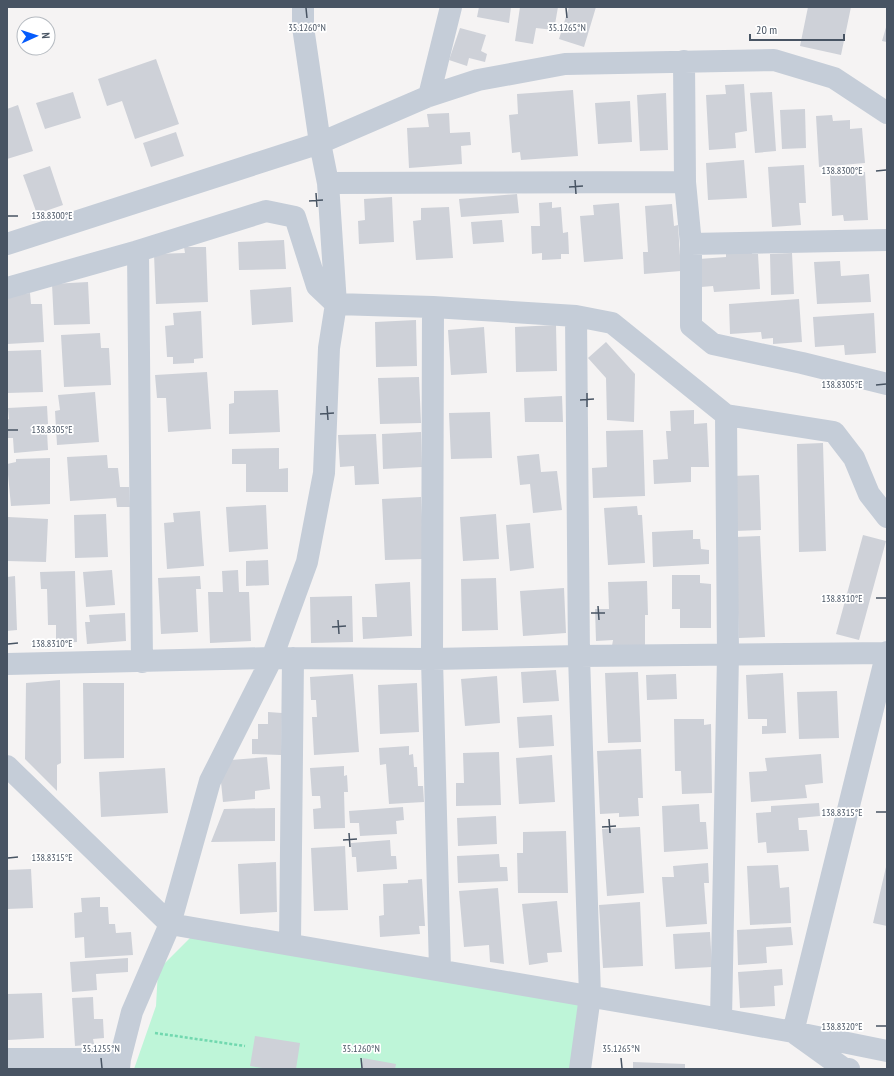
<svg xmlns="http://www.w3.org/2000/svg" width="894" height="1076" font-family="'PT Sans Narrow',sans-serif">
<rect width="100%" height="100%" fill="#f5f3f3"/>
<path fill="#bef5d8" d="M 196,932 L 590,996 L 580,1069 L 134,1069 L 156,1006 L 158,970 Z"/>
<path fill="#ced1d8" d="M 479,7 L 511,7 L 509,23 L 477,17 Z
M 520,7 L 558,7 L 554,30 L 536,28 L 533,44 L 515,41 Z
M 569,7 L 596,7 L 584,47 L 559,39 Z
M 808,7 L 851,7 L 841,55 L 800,46 Z
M 887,24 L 887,42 L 882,41 Z
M 460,28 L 486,35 L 481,51 L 487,54 L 485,62 L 469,58 L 467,66 L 449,60 Z
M 156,59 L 179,124 L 135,139 L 122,101 L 107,106 L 98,79 Z
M 744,84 L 747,131 L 735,133 L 736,148 L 709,150 L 706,95 L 726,94 L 725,85 Z
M 573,90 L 578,156 L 521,160 L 520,152 L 512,153 L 509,115 L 518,114 L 517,94 Z
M 73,92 L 81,118 L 45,129 L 36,103 Z
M 772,92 L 776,151 L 755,153 L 750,93 Z
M 666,93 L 668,150 L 640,151 L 637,95 Z
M 630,101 L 632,142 L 598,144 L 595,103 Z
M 18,105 L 33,151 L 7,159 L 7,109 Z
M 805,109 L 806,148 L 782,149 L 780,110 Z
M 449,113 L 450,133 L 470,132 L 471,145 L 461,146 L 462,164 L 409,168 L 407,128 L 429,127 L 427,114 Z
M 832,115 L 833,121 L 850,120 L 850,129 L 862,128 L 865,163 L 819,167 L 816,116 Z
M 176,132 L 184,156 L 151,167 L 143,143 Z
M 744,160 L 747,198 L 708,200 L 706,163 Z
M 804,165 L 806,203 L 799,203 L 801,225 L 772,227 L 768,167 Z
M 50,166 L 63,205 L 37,214 L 23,175 Z
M 865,172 L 868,220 L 844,221 L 843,215 L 832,216 L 830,175 Z
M 517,194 L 519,213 L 461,217 L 459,199 Z
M 392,197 L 394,242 L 359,244 L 358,221 L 365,220 L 364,199 Z
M 552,202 L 552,208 L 561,207 L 563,233 L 568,232 L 569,254 L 561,254 L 561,259 L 542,260 L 542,253 L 532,254 L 531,226 L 540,226 L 539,203 Z
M 619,203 L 623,259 L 584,262 L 580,216 L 594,215 L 593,205 Z
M 672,204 L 674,226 L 678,225 L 681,271 L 644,274 L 643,252 L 648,252 L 645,206 Z
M 449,207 L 453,258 L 416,260 L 413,221 L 421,220 L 421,208 Z
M 502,220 L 504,242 L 473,244 L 471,222 Z
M 284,240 L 286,269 L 239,270 L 238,242 Z
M 184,247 L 206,247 L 208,302 L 156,304 L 154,254 L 185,253 Z
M 752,252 L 752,254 L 758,254 L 760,289 L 714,292 L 713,286 L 701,287 L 699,259 L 726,257 L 726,254 Z
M 792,253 L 794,294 L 771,295 L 770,254 Z
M 840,261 L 841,276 L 869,274 L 871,302 L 817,304 L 814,262 Z
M 88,282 L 90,324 L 54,325 L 52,284 Z
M 291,287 L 293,322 L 252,325 L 250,290 Z
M 30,293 L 31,304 L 42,304 L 44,342 L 7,344 L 7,296 Z
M 799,299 L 802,342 L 773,344 L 773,338 L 762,339 L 761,332 L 730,334 L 729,304 Z
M 201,311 L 203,358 L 194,359 L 194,363 L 173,364 L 173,357 L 167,357 L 165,326 L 174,325 L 173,313 Z
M 874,313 L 876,353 L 845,355 L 844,345 L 815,347 L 813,317 Z
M 416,320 L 417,366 L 376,367 L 375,322 Z
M 556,325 L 557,371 L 516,372 L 515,327 Z
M 484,327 L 487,373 L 451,375 L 448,330 Z
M 100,333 L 101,348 L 109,348 L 111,385 L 64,387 L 61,335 Z
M 606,342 L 635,374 L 634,422 L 607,420 L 606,378 L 588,358 Z
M 41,350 L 43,392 L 7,393 L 7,351 Z
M 207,372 L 211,429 L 168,432 L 166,398 L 157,398 L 155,375 Z
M 419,377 L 421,423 L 380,424 L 378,378 Z
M 278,390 L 280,432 L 229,434 L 229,404 L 234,403 L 234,391 Z
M 95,392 L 99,442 L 57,445 L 55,411 L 60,410 L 58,395 Z
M 562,396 L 563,422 L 525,422 L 524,398 Z
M 47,406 L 48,424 L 41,425 L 41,432 L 47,432 L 48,450 L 14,453 L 13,438 L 7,438 L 7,420 L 9,419 L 8,408 Z
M 694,410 L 694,424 L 707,423 L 709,467 L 691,467 L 691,482 L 654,484 L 653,460 L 668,459 L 666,431 L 671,431 L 670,411 Z
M 490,412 L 492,458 L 451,459 L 449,413 Z
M 643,430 L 645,496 L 593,498 L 592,468 L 607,467 L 606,431 Z
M 421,432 L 422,467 L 383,469 L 382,434 Z
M 376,434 L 379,484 L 355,485 L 354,466 L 340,467 L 338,435 Z
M 823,443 L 826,551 L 799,552 L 797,444 Z
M 279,448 L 279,469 L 288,468 L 288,492 L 246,492 L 246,464 L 232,464 L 232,449 Z
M 539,454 L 541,472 L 557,471 L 562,510 L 533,513 L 530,484 L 520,485 L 517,456 Z
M 107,455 L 108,468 L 118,468 L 120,487 L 129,487 L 130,507 L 117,507 L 116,498 L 70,501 L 67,457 Z
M 50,458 L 50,504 L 11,506 L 7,464 L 16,462 L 16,459 Z
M 759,475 L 761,530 L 735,531 L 733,476 Z
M 421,497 L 424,559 L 385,560 L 382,499 Z
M 266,505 L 268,549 L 229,552 L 226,507 Z
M 637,506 L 638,515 L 642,515 L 645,563 L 608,565 L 604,508 Z
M 200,511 L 204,566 L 167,569 L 164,523 L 174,522 L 173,513 Z
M 106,514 L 108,557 L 75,558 L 74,515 Z
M 496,514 L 499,559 L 463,561 L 460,517 Z
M 8,517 L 48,519 L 46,562 L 7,561 Z
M 530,523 L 534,568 L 510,571 L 506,525 Z
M 693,530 L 693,539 L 700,539 L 701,549 L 709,550 L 709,564 L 653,567 L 652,532 Z
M 863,535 L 886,541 L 859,640 L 836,634 Z
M 760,536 L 765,637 L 739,638 L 735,537 Z
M 268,560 L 269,585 L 246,586 L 246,561 Z
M 112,570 L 115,605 L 86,607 L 83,572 Z
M 238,570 L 239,592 L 249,592 L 251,641 L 210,643 L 208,592 L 223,592 L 222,571 Z
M 75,571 L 77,642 L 56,643 L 56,625 L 48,625 L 47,589 L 41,589 L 40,572 Z
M 672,575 L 700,575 L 700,583 L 711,584 L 711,628 L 680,628 L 680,609 L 672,609 Z
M 15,576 L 17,630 L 7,631 L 7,577 Z
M 200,576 L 201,589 L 196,589 L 198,632 L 161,634 L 158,578 Z
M 496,578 L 498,630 L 462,631 L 461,579 Z
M 647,581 L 648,615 L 645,615 L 645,646 L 612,646 L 613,640 L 596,641 L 595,609 L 609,609 L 608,582 Z
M 410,582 L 412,636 L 363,639 L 362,617 L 377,617 L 375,584 Z
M 564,588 L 566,633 L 523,636 L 520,591 Z
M 352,596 L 353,642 L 311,643 L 310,597 Z
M 125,613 L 126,641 L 87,644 L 85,622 L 90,622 L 89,615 Z
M 556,670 L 559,701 L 523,703 L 521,672 Z
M 638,672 L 641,742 L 608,743 L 605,673 Z
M 783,673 L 786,733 L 762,734 L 762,726 L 767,726 L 767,719 L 748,719 L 746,675 Z
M 353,674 L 359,752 L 314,755 L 312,717 L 317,717 L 316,700 L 311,700 L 310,677 Z
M 676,674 L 677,699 L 647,700 L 646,675 Z
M 497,676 L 500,723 L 465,726 L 461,679 Z
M 60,680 L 61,763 L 57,765 L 57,791 L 25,759 L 26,683 Z
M 83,683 L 124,683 L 124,758 L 84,759 Z
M 417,683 L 419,732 L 380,734 L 378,685 Z
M 837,691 L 839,738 L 799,739 L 797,692 Z
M 268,712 L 282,713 L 281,755 L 252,754 L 252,739 L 258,739 L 258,724 L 268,724 Z
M 552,715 L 554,746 L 519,748 L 517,717 Z
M 674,719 L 704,719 L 704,725 L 711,724 L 712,793 L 682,794 L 681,771 L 675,771 Z
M 409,746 L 409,755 L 413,754 L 414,767 L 417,767 L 418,786 L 423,786 L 424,802 L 389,804 L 386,764 L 380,765 L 379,748 Z
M 641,749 L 643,798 L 638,798 L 639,816 L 619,817 L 619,813 L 600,814 L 597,751 Z
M 499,752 L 501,805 L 456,806 L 456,783 L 464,783 L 463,753 Z
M 821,754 L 823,783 L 805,785 L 807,798 L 751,802 L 749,772 L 767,771 L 765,758 Z
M 552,755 L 555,802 L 519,804 L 516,758 Z
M 267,757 L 270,789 L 255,791 L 255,799 L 223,802 L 221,782 L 231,760 Z
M 344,766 L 344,776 L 347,775 L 348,792 L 344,792 L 345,828 L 314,829 L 313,809 L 321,808 L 320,796 L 312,796 L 310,768 Z
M 165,768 L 168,813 L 101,817 L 99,772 Z
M 819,803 L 820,816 L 798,818 L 799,830 L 807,830 L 809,851 L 767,853 L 766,842 L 758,843 L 756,813 L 771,812 L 771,806 Z
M 699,804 L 700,822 L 706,822 L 708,849 L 664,852 L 662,806 Z
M 403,807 L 404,820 L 396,821 L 397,834 L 360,836 L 359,823 L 350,823 L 349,811 Z
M 275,808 L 275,841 L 211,842 L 224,809 Z
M 496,816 L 497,844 L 458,846 L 457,818 Z
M 640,827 L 644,893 L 607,896 L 602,829 Z
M 566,831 L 568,893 L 518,893 L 517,853 L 523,853 L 523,832 Z
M 390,840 L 391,856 L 396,856 L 397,869 L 357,872 L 356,857 L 352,857 L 351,843 Z
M 345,846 L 348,910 L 314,911 L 311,848 Z
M 499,854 L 500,867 L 507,867 L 508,881 L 458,883 L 457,856 Z
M 276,862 L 277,912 L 240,914 L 238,864 Z
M 708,863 L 709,883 L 704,883 L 707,924 L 666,927 L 662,877 L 674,877 L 673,866 Z
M 778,865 L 780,888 L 789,887 L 791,923 L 750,925 L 747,866 Z
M 886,867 L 887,867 L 887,926 L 873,923 Z
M 31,869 L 33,908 L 7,909 L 7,870 Z
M 422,879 L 425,926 L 419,926 L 420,934 L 380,937 L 379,916 L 384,915 L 383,884 L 408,883 L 408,880 Z
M 498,888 L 504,964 L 490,962 L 489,945 L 464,947 L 459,891 Z
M 100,897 L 100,907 L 108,907 L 109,924 L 115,924 L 116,933 L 131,932 L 133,955 L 85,958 L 84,937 L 75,938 L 74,913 L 82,912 L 81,898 Z
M 557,901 L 562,952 L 547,953 L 548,962 L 529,965 L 522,904 Z
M 640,902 L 643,966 L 603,968 L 599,905 Z
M 791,927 L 793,945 L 766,947 L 767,963 L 738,965 L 737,930 Z
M 710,932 L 712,967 L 675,969 L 673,934 Z
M 128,958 L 128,972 L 96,974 L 97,990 L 72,992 L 70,962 Z
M 782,969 L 783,985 L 774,986 L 775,1006 L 740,1008 L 738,972 Z
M 42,993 L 44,1038 L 8,1040 L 7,994 Z
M 93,997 L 94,1019 L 103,1019 L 104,1038 L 93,1039 L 94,1044 L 75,1046 L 72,998 Z
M 255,1036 L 300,1043 L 296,1069 L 269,1069 L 250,1066 Z
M 363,1058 L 396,1064 L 395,1069 L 361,1069 Z
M 633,1062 L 685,1064 L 685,1069 L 633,1069 Z"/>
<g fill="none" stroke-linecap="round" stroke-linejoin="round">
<path stroke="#71d8af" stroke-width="2.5" stroke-dasharray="3 2" stroke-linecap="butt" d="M 155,1033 L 245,1046"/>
<path stroke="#c5cdd8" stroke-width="22" d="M 684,61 L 685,182 L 691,244 L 691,326 L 713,344 L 802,363 L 887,384
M 429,96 L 451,7
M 328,183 L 685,182
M 7,244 L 320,143 L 429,96 L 478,80 L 565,64 L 774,60 L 834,78 L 887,113
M 691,244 L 887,240
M 138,251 L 142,662
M 7,288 L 138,251 L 266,211 L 295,217 L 317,286 L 336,304 L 433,307 L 576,316 L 612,323 L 726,415 L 834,432 L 854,458 L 869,494 L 887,517
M 433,307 L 432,659 L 440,970
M 576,316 L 579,656 L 590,996 L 580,1069
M 7,664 L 272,658 L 432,659 L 579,656 L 887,653
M 7,766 L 170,924 L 721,1019 L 793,1032 L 887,1051
M 290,944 L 293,658
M 721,1019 L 728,655 L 726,415
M 7,1059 L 120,1059
M 119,1069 L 120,1059 L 132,1012 L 170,924 L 210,781 L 272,658 L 307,562 L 324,473 L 329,348 L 336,304 L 328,183 L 320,143 L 303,27 L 303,7
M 849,1069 L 843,1068 L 793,1032 L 887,652"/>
</g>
<path fill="none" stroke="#485463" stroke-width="1.5" d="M 306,8 L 307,18M 566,8 L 567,18M 876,171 L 886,170M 575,180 L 576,194M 569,187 L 583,186M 316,193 L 317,207M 309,201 L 323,200M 8,216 L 18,216M 876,385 L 886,384M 587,393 L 587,407M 580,400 L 594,399M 327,406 L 328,420M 320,414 L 334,413M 8,430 L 18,430M 876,598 L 886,598M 598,606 L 599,620M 591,613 L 605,613M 338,620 L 339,634M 332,627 L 346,626M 8,644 L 18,643M 876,812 L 886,812M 609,819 L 610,833M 602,827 L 616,826M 349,833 L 350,847M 343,840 L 357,839M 8,858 L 18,857M 876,1026 L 886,1026M 101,1058 L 102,1068M 361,1058 L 362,1068M 621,1058 L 622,1068"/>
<g font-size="10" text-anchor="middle" fill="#485463" stroke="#fff" stroke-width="3.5" stroke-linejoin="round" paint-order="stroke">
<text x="307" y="31">35.1260°N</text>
<text x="567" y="31">35.1265°N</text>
<text x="842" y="174">138.8300°E</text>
<text x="52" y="219">138.8300°E</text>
<text x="842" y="388">138.8305°E</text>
<text x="52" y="433">138.8305°E</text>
<text x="842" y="602">138.8310°E</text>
<text x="52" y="647">138.8310°E</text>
<text x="842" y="816">138.8315°E</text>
<text x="52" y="861">138.8315°E</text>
<text x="842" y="1030">138.8320°E</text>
<text x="101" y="1052">35.1255°N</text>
<text x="361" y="1052">35.1260°N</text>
<text x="621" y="1052">35.1265°N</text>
</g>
<rect width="894" height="1076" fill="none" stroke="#485463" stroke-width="16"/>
<g transform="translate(36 36) rotate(87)"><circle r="19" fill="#ffffff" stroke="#b6bbc1"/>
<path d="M0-3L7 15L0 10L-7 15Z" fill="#055bfc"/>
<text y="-6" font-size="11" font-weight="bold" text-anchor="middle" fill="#485463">N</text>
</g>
<path d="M750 34v6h94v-6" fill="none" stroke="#485463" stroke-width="2"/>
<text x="756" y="34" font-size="12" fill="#485463" stroke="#ffffff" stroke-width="3" paint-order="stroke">20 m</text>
</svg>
